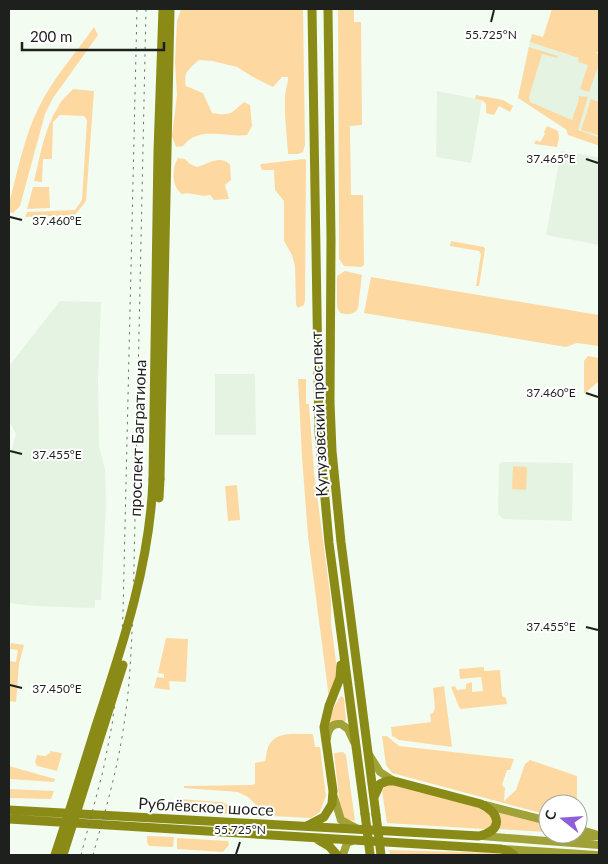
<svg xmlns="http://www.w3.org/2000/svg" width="608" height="864" font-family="Lato,sans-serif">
<rect width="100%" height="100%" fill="#f3fcf1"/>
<path fill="#e5f4e2" d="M 530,39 L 599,54 L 599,141 L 563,128 L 518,98 Z
M 437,91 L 482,100 L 471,163 L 436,157 Z
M 561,151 L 599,157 L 599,245 L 546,235 Z
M 60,301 L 101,302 L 98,380 L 99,446 L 105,469 L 106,505 L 101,600 L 95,600 L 95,608 L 34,606 L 9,603 L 9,459 L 16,434 L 9,421 L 9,366 Z
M 215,374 L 255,374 L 256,435 L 215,435 Z
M 502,462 L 573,463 L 572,521 L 503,519 L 498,514 L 499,464 Z"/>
<path fill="#fdd9a1" d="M 181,9 L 303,9 L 305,145 L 303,152 L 298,154 L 288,154 C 287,135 284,116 285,97 C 285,90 288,85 288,77 L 282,77 L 273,87 L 253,77 L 237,67 L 212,61 L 199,60 C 189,69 183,72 186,86 L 203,93 L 212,113 C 231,116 230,114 244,102 L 250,105 L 252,126 L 247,135 C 226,138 199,125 183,146 L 176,147 L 172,136 L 177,95 L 175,62 L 177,21 Z
M 338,9 L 354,9 L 354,22 L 361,22 L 362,125 L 350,126 L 351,195 L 363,195 L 364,261 L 364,265 L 361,267 L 344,266 L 339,259 Z
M 552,9 L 599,9 L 599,50 L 596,53 L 599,54 L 599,64 L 589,92 L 580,89 L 588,65 L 578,62 L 579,58 L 530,42 L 532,34 L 543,37 Z
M 94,27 L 98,35 L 53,98 L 45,114 L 20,206 L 13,213 L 9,212 L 9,203 C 18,171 24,136 39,107 C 53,78 76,53 94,27 Z
M 529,47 L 558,56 L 557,58 L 542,54 L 529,97 L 530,102 L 572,120 L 579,99 L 578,96 L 588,97 L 578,130 L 598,137 L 599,135 L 599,144 L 597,145 L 568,135 L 566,129 L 518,98 Z
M 73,89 L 94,91 L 86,201 L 75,215 L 25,217 L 27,212 L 75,210 L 82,200 L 87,120 L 84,116 L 60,115 L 53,122 L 52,159 L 43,159 L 42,182 L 34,181 C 40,157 44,129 58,107 C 61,100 68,95 73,89 Z
M 476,95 L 503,100 L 513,106 L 510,112 L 499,106 L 494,115 L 486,113 L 486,104 L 482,100 L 475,99 Z
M 591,99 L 599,102 L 598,135 L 581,130 Z
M 547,126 L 558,131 L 559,138 L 557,147 L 534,144 L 536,140 L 540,142 L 545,134 L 544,132 Z
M 178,158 L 185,159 L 190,164 L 197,167 C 209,163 220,155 230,164 L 231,180 L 225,185 L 229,199 L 214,200 L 210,195 C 200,198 192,191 182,194 C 171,187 172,167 178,158 Z
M 304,159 L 306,160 L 305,299 L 304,305 L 298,308 L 296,305 L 295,266 L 292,255 L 284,241 L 284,201 L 275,190 L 274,170 L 262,170 L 260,166 L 261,164 Z
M 33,187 L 49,187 L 50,208 L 27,209 Z
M 451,241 L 484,247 L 485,249 L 479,286 L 476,286 L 481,254 L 479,251 L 450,246 Z
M 345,271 L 362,275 L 358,308 C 355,315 347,315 340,313 L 337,307 L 337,276 Z
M 371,277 L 599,315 L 599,346 L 577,343 L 566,347 L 364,313 Z
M 588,356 L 599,358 L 599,381 L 584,394 L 584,361 Z
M 298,379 L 306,379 L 306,404 L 309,404 L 314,472 L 331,601 L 331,623 L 337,669 L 337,676 L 329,698 L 308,536 L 302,457 Z
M 513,466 L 527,467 L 526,490 L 512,489 Z
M 237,485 L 240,520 L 228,521 L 225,486 Z
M 166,638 L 188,639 L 186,682 L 169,681 L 170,690 L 154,688 L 157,677 L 164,678 L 164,674 L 158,673 Z
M 11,643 L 24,645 L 19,664 L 16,702 L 9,701 L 9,661 L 16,662 L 18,650 L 10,649 Z
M 484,667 L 484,671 L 500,670 L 502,696 L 506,698 L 507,704 L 461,709 L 459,707 L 451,687 L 455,686 L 457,690 L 466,689 L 466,684 L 472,682 L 472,692 L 483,691 L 481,677 L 460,679 L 459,669 Z
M 444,686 L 452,747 L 399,740 L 392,736 L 391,727 L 431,722 L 430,714 L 433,713 L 435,708 L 433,688 Z
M 341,696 L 344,698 L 346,721 L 330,723 C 329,714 336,703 341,696 Z
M 313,734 L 315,747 L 320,747 L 326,796 L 320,812 L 311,818 L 272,816 L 262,811 L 248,797 L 238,792 L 184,788 L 184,786 L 251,785 L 255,784 L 255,763 L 265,761 C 267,755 266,748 271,742 C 279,731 300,734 313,734 Z
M 382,736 L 387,736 L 399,746 L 514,759 L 510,770 L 507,770 L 502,785 L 505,788 L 504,801 L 516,790 L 525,764 L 530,760 L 577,776 L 577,804 L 548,804 L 548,815 L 392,773 L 386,765 Z
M 50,751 L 62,753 L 57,771 L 37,766 L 35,762 L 37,755 L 45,756 L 50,753 Z
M 343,752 L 346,755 L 355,821 L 344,819 L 341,814 L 334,754 L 335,753 Z
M 9,766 L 55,779 L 54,782 L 9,779 Z
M 393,784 L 488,810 L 494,822 L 489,828 L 483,829 L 387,823 L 382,791 L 387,785 Z
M 9,789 L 54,791 L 51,799 L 9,798 Z
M 179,799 L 222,802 L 228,805 L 229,810 L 227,814 L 178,811 Z
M 498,810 L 548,823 L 548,832 L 497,829 L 501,820 Z
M 147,836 L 174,837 L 173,847 L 149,846 L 147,843 Z
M 177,838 L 228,841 L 229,845 L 223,852 L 177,849 Z
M 389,850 L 506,853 L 509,855 L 390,855 Z"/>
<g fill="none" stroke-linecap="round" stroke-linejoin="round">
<path stroke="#a0a136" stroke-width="8" d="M 327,738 C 328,730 331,723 341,724 L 348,729 L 354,742
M 370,756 L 380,772 L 394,781
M 334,797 L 341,820 L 356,828
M 485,805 L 548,821
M 578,829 L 595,834
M 482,836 L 599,845
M 559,838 L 599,836
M 503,849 L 596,855
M 343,855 L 347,843 L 354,840"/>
<path stroke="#8a8a16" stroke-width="9" d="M 312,9 L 319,432 L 329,543 L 365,814
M 328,9 L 331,239 L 330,402 L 332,451 L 341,542 L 376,815
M 153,479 L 158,151 L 163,9
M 160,479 L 170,9
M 9,810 L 479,836 C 503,830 501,814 481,804 L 394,781 L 387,781 L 380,784 L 374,797
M 9,819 L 501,849 L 508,851 L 514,855
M 307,826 L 324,817 L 332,804 L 333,791 L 324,727 L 329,706 L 340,678 L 341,665
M 317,839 L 329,846 L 337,855"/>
<path stroke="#71766f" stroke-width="1" stroke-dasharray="2.5 5" stroke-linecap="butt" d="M 81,855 L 103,771 L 112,725 L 121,658 L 123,613 L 137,9
M 93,855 C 105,812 118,768 124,724 C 130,687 131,650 133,612 L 146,9"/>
<path stroke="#8a8a16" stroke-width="9" d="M 159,498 L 160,479
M 365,814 L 370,854
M 376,815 L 381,855
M 55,855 C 69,813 82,771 95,729 C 122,647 150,565 153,479
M 63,855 L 123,665"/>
</g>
<path fill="none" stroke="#1d201c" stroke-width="2" d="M 491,22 L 494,10M 586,159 L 598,163M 10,217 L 22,220M 586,393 L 598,397M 10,451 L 22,454M 586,627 L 598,630M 10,685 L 22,688M 236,854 L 240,842"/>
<g text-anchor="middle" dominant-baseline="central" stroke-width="4" stroke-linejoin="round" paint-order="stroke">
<g font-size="16" fill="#1d201c" stroke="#fff">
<text transform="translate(318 414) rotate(-92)">Кутузовский проспект</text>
<text transform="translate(137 438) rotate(-88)">проспект Багратиона</text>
<text transform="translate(206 806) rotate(3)">Рублёвское шоссе</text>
</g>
</g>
<g font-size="12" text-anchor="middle" fill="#1d201c" stroke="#fff" stroke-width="4" stroke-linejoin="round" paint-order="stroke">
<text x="491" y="39">55.725°N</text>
<text x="551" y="163">37.465°E</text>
<text x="57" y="225">37.460°E</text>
<text x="551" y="397">37.460°E</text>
<text x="57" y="459">37.455°E</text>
<text x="551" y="631">37.455°E</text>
<text x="57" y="693">37.450°E</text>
<text x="240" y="834">55.725°N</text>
</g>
<rect width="608" height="864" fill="none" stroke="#1d201c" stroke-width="20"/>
<g transform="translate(563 819) rotate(287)"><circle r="24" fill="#ffffff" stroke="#a5a6a4"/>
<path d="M0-4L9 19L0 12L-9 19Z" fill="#8d5fd9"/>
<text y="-8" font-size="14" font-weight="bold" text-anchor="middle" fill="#1d201c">С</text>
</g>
<path d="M22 42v8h142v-8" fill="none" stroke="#1d201c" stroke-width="2.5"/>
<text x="30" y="42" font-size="15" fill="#1d201c" stroke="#ffffff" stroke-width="4" paint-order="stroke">200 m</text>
</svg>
